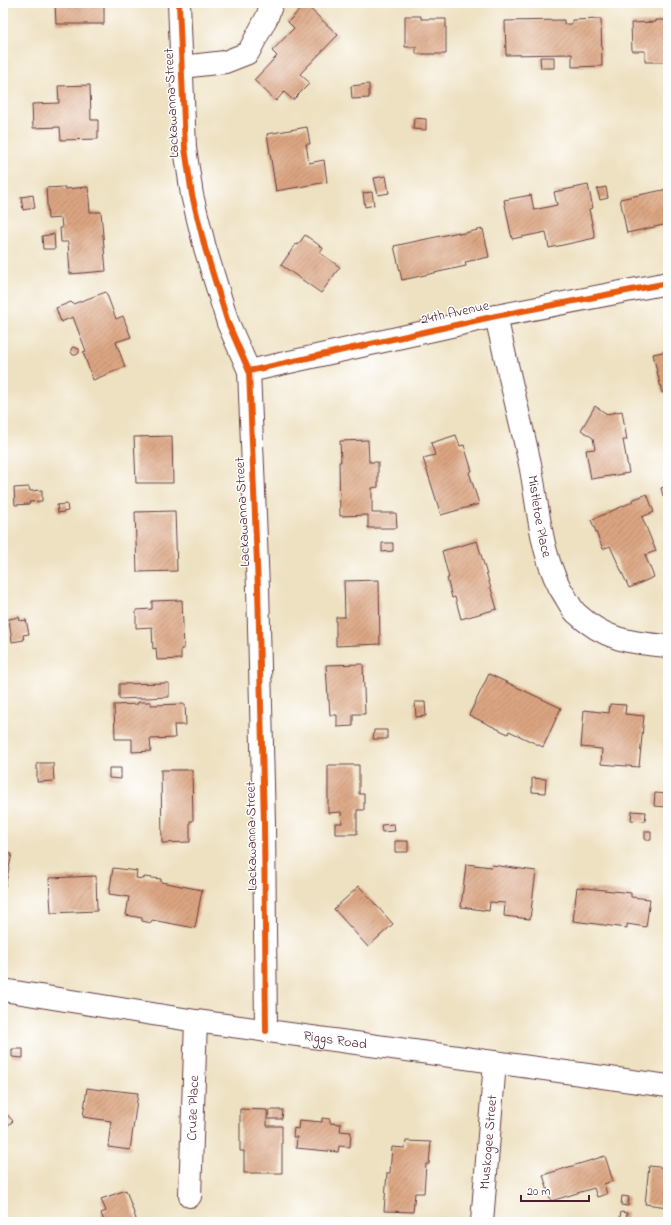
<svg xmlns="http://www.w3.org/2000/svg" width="671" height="1225" font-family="'Indie Flower',sans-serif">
<defs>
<pattern id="building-hatch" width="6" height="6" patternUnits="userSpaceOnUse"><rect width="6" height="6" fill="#dba581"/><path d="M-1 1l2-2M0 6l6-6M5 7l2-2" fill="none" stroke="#b4866a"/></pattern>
</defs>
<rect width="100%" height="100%" fill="#fff"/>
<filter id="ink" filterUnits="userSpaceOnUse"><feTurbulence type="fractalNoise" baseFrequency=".025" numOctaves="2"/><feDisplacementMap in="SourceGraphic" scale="8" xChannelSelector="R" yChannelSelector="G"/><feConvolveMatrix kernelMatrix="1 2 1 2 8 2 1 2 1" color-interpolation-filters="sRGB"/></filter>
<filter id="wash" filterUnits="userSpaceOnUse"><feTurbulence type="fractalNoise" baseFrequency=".012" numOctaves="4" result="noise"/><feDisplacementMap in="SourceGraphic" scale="16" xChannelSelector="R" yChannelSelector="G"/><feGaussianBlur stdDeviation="0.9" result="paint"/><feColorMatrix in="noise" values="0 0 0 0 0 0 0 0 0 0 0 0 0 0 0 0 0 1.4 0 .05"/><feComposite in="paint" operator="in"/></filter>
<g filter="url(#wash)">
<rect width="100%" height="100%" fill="#eee1c1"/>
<g id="blocks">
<path fill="url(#building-hatch)" d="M 55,3 L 104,3 L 104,24 L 56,24 Z
M 305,4 L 338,35 L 300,74 L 310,83 L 293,100 L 284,92 L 276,101 L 254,80 L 277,56 L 272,51 L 294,28 L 288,22 Z
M 405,16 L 421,16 L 421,19 L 446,19 L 446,54 L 416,54 L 416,47 L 405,47 Z
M 601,19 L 602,66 L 572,67 L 572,54 L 506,55 L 505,21 L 564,20 L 564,24 L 572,24 L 572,20 Z
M 656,20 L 668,20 L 668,62 L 645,62 L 645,51 L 632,51 L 631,23 L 656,22 Z
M 540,57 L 554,57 L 554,68 L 541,68 Z
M 369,84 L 369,98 L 352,99 L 351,86 Z
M 90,85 L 91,120 L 98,120 L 98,139 L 61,140 L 60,127 L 33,128 L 32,104 L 59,103 L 58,86 Z
M 414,118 L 426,119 L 426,130 L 413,129 Z
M 307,127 L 310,144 L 306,144 L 309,163 L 324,160 L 327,182 L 276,191 L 267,134 Z
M 386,176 L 389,193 L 378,195 L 374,178 Z
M 588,185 L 593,208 L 589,209 L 595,238 L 549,248 L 546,232 L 512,239 L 504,200 L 531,195 L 534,210 L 557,205 L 554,192 Z
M 65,187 L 65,189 L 88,187 L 90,212 L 101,212 L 106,271 L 70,274 L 68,242 L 61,242 L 60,228 L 62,228 L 61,218 L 48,219 L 46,188 Z
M 606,187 L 608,198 L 600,200 L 597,189 Z
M 668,189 L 668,224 L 627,233 L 620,199 Z
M 372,192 L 374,205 L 365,207 L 363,193 Z
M 33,195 L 35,208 L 23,210 L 21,197 Z
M 483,229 L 489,257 L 465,262 L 466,266 L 402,280 L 394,246 L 459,232 L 459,234 Z
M 54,234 L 55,249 L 43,249 L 42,236 Z
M 305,235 L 323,248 L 320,253 L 340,267 L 321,293 L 281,265 L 296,244 L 298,245 Z
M 106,292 L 116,319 L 123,316 L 131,337 L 116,342 L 125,367 L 93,380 L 83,352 L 86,351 L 73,317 L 61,322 L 56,308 L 71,302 L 73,304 Z
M 73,347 L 79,349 L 79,353 L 76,355 L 73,355 L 71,352 L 71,349 Z
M 668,351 L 668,392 L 662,393 L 653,354 Z
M 595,406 L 607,414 L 622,411 L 627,440 L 623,440 L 629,473 L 591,479 L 586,450 L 595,449 L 593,438 L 581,430 Z
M 456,435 L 460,446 L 464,445 L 472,471 L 469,472 L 479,504 L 441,515 L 423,458 L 435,455 L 431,443 Z
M 172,436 L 173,483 L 136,483 L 134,437 Z
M 368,440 L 369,462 L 378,462 L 378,487 L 372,488 L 372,513 L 396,513 L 397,528 L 368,528 L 368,515 L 340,516 L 339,462 L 341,462 L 340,441 Z
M 668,486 L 668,495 L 663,496 L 661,488 Z
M 29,487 L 30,491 L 42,490 L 42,501 L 29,502 L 30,504 L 15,505 L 14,488 Z
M 647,494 L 654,512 L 642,517 L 656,551 L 645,555 L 654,577 L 629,588 L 610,546 L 603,549 L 591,520 L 632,502 L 632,500 Z
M 67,504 L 68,511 L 58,513 L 57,505 Z
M 175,511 L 177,571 L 137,572 L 135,512 Z
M 477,541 L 497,609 L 461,619 L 455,597 L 452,598 L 447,578 L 449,578 L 442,551 Z
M 382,543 L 393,543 L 393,551 L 382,552 Z
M 379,580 L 380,644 L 336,646 L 336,617 L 345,617 L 344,581 Z
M 182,600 L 184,649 L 181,649 L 181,659 L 157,660 L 156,648 L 153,649 L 152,627 L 136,628 L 136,610 L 152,609 L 152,601 Z
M 19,617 L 20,621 L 26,620 L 29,634 L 23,635 L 24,640 L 12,642 L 9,619 Z
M 363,664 L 365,714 L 353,714 L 353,726 L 337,727 L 337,715 L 330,715 L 329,700 L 328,700 L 326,665 Z
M 489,674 L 561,708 L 543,747 L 509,731 L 508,734 L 469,715 Z
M 169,683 L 169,697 L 119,699 L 119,684 Z
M 138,702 L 151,702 L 151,705 L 185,704 L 186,725 L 174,725 L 175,738 L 150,739 L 151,751 L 132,752 L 132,739 L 115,739 L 114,705 L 138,704 Z
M 415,702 L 425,702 L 426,716 L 416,717 Z
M 610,704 L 626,705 L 625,714 L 644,716 L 639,767 L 601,764 L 602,749 L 581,747 L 584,710 L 609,713 Z
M 374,730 L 387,730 L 387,739 L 373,739 Z
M 37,763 L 53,763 L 54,781 L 37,782 Z
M 328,765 L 359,765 L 359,794 L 364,794 L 364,810 L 357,810 L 357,834 L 335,834 L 335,823 L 342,823 L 341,812 L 328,813 Z
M 109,768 L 121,768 L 121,779 L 109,778 Z
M 161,770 L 192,770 L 193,821 L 190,821 L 190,842 L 162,843 Z
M 532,778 L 546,779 L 545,793 L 532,792 Z
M 655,793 L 668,794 L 668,807 L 654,806 Z
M 632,811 L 646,812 L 645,821 L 631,820 Z
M 394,824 L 395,831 L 382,832 L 381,825 Z
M 645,831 L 651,831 L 651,840 L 645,840 Z
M 395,841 L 408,841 L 408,852 L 395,852 Z
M 3,853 L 12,854 L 5,887 L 3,887 Z
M 466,864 L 491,867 L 492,865 L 536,871 L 530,919 L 504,916 L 505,903 L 490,902 L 489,911 L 461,907 Z
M 113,868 L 137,871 L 136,878 L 144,879 L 144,877 L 161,879 L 161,882 L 202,890 L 195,928 L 152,920 L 151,923 L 142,921 L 142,918 L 126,915 L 129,897 L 109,894 Z
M 96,876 L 97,911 L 51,913 L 49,878 Z
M 359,886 L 393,924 L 368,947 L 334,909 Z
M 577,887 L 631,893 L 631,897 L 650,899 L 646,927 L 627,924 L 627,928 L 573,921 Z
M 12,1049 L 23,1049 L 23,1058 L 12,1057 Z
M 87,1088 L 101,1090 L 101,1089 L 138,1093 L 130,1150 L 108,1147 L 111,1121 L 83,1117 Z
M 240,1109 L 267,1110 L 267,1126 L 282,1126 L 282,1173 L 244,1173 L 244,1151 L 240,1151 Z
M 3,1110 L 13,1121 L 3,1130 Z
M 269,1110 L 283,1110 L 282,1119 L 268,1119 Z
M 322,1118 L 330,1119 L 330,1123 L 341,1124 L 340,1131 L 351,1132 L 350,1147 L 339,1146 L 338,1152 L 296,1148 L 297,1137 L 293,1137 L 294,1128 L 298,1129 L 299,1120 L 322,1122 Z
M 406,1141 L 431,1142 L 429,1164 L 426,1164 L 424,1193 L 415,1193 L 413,1212 L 384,1211 L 387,1173 L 390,1173 L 392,1147 L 405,1148 Z
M 605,1156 L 613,1181 L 604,1184 L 607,1194 L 597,1197 L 594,1188 L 551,1201 L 543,1175 Z
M 649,1166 L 668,1168 L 668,1207 L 645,1204 Z
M 126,1190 L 137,1222 L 104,1222 L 101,1213 L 106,1211 L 101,1199 Z
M 622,1196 L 629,1197 L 628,1206 L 621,1205 Z
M 621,1212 L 627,1213 L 626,1222 L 619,1222 Z
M 637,1218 L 646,1219 L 646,1222 L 636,1222 Z"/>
</g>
</g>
<g filter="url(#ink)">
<use href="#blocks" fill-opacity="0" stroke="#633c42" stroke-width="1"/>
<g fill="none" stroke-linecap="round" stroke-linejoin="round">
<g stroke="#633c42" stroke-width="24">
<g id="minor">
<path d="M 179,3 L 185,148 L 192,195 L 205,248 L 228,323 L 249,371 L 258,588 L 264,823 L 266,1031"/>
<path d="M 182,67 L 225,62 L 248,53 L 267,17 L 272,3"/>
<path id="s1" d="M 496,316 C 507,366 519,415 530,464 C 539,509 540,559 566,598 C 569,603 572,609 576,613 C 605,640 630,643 668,646"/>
<path d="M 249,371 L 496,316 L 668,283"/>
<path id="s2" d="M 190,1196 L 196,1021"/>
<path id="s3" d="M 482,1222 L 495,1062"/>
</g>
</g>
<g stroke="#633c42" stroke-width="24">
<g id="major">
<path id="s4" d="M 3,990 L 196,1021 L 668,1086"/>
</g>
</g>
<use href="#minor" stroke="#fff" stroke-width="22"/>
<use href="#major" stroke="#fff" stroke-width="22"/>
<g stroke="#fff" stroke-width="8">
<path id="cycleway" d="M 179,3 L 185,148 L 192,195 L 205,248 L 228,323 L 249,371 L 258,588 L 264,823 L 266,1031
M 249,371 L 496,316 L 668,283"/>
</g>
<use href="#cycleway" stroke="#e8590c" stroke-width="6"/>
</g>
</g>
<g text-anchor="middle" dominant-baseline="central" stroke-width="3" stroke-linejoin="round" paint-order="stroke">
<g font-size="14" fill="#4a1f2b" stroke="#fff">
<text transform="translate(172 103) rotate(-93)">Lackawanna Street</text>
<text transform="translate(455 313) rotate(-12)">24th Avenue</text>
<text transform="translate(243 512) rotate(-93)">Lackawanna Street</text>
<text stroke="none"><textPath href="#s1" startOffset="205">Mistletoe Place</textPath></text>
<text transform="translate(252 836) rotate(-91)">Lackawanna Street</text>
<text stroke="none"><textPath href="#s4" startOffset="336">Riggs Road</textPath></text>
<text stroke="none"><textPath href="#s2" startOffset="88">Cruze Place</textPath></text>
<text stroke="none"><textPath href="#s3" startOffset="80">Muskogee Street</textPath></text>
</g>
</g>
<rect width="671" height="1225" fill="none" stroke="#fff" stroke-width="16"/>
<path d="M521 1195v6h68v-6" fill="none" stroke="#4a1f2b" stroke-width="2"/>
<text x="527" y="1195" font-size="12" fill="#4a1f2b" stroke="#ffffff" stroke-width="3" paint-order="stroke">20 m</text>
</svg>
